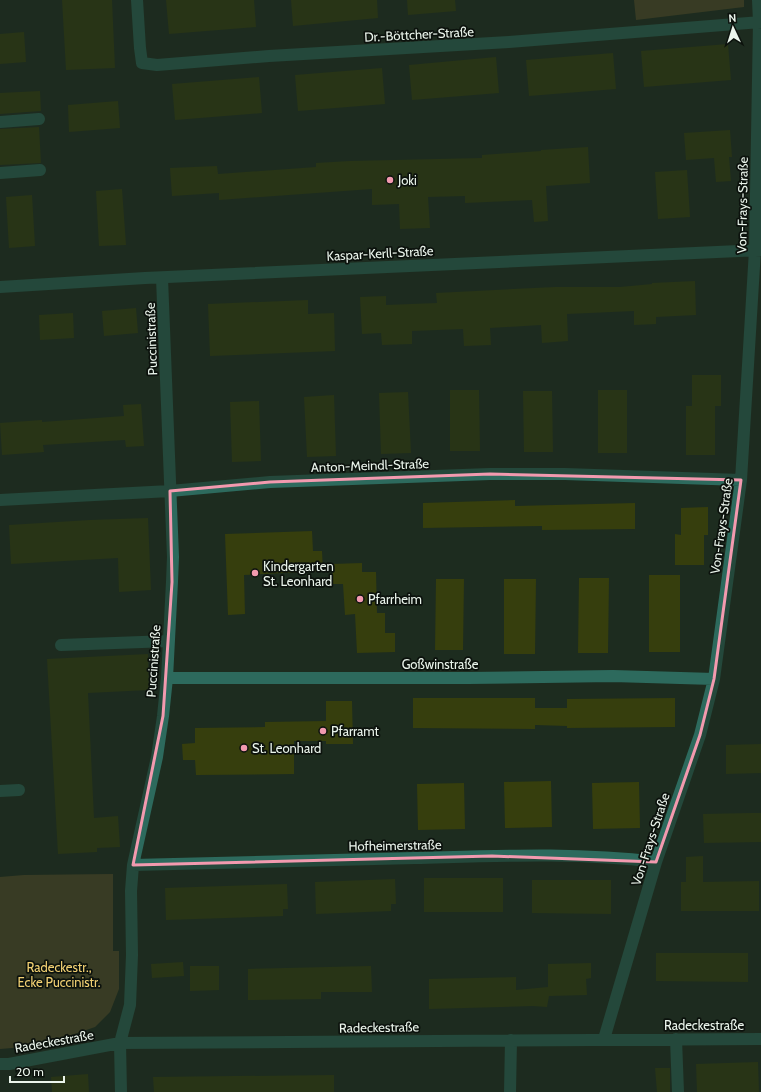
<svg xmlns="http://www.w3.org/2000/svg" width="761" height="1092" font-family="Cabin,sans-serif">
<rect width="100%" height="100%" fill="#1d2c1f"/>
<path fill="#5a4e2a" d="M 634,0 L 744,0 L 744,7 L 636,20 Z
M 113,874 L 113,951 L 119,951 L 119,989 L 110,1012 L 95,1027 L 57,1040 L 24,1047 L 0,1049 L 0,877 L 24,875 Z"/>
<path fill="#363e0d" d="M 62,0 L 112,0 L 115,68 L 66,70 Z
M 166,0 L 254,0 L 256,27 L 169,34 Z
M 291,0 L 377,0 L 378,18 L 293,26 Z
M 407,0 L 455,0 L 456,11 L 408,15 Z
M 24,32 L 26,62 L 0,64 L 0,34 Z
M 728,44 L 731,80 L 644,87 L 641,51 Z
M 613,53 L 616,89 L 529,96 L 526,60 Z
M 496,57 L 499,93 L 412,100 L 409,65 Z
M 382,68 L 385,104 L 298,111 L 295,75 Z
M 259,77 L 262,113 L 175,120 L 172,84 Z
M 40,91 L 41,111 L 0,114 L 0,93 Z
M 118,101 L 120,128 L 69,132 L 68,105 Z
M 39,127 L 41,163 L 0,165 L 0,129 Z
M 730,130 L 732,157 L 729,157 L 731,181 L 716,182 L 714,158 L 686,160 L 684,133 Z
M 588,147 L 590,183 L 546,186 L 548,221 L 534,222 L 532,200 L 465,203 L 465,196 L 428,197 L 430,228 L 400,229 L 399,204 L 372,205 L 372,189 L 219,200 L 219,193 L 172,196 L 170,168 L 217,166 L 218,174 L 316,167 L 316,163 L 350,161 L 482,158 L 482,155 L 541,151 L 541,150 Z
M 687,170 L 690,217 L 658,219 L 655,172 Z
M 122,189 L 126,245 L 99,246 L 96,191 Z
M 32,195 L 35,246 L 9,248 L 6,197 Z
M 695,281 L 696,315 L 656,317 L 656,324 L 634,325 L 634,311 L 567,314 L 568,341 L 542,343 L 541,325 L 490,328 L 491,345 L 464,346 L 463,329 L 412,331 L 412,344 L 382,345 L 381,333 L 362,334 L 360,297 L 386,296 L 386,305 L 437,303 L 436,293 L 555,287 L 620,287 L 652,284 L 652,283 Z
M 308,300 L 308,314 L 334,313 L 335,351 L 210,356 L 208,304 Z
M 136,308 L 138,333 L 104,336 L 102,311 Z
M 73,313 L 74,338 L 40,340 L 39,315 Z
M 692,375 L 721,375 L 721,406 L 715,406 L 715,455 L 686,455 L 686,406 L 692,406 Z
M 450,390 L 479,390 L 480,451 L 450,451 Z
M 598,390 L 627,390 L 627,453 L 598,453 Z
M 523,391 L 552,391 L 553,452 L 524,452 Z
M 408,392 L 411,453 L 381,454 L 379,393 Z
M 334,395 L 336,456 L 307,457 L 304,397 Z
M 259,401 L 261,461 L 232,462 L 230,402 Z
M 141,404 L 144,446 L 126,447 L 125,440 L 43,445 L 44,452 L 2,455 L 0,423 L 42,420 L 42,422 L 124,416 L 123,405 Z
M 515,500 L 515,506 L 635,503 L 635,529 L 542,530 L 542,526 L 423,528 L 423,503 Z
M 708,507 L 708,535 L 704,535 L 704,565 L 675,565 L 675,534 L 681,535 L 681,508 Z
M 148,518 L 151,590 L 119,592 L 118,558 L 11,564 L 9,525 L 90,520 Z
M 312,531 L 313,551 L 322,551 L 323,571 L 244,575 L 245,614 L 228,615 L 225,534 Z
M 362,563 L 362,572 L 376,572 L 377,613 L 385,613 L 385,633 L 395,633 L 395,652 L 357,653 L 355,614 L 345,615 L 343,584 L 333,584 L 332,564 Z
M 649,575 L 680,575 L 680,652 L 649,652 Z
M 579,578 L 609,578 L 608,653 L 578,653 Z
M 436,579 L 464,579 L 463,650 L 435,650 Z
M 504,579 L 536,579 L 535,654 L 504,654 Z
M 148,654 L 149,690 L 88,693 L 94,818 L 118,816 L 120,847 L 97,848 L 97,852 L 58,854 L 47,659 Z
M 413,698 L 535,698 L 535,708 L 567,708 L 567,699 L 675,698 L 675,727 L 567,728 L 567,726 L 535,725 L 535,729 L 413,728 Z
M 326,701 L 352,701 L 353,744 L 326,744 L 326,741 L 294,741 L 294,774 L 196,775 L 195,760 L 183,760 L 182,744 L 195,743 L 195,728 L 265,727 L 265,722 L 326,721 Z
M 761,744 L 761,773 L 726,774 L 726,745 Z
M 551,781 L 552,827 L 505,828 L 504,782 Z
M 639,782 L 640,828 L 593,829 L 592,783 Z
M 464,783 L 465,829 L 418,830 L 417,784 Z
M 751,813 L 761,813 L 761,842 L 704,843 L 703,814 Z
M 703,856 L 703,882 L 759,881 L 759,911 L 681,911 L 681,882 L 686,882 L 686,857 Z
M 424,878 L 503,878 L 503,912 L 424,912 Z
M 395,879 L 396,904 L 391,904 L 391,911 L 316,914 L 315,882 Z
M 532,880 L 611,880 L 611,914 L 532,913 Z
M 287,884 L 288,909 L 283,909 L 283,916 L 166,920 L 165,888 Z
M 656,953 L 748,953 L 748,982 L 656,981 Z
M 183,962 L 184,976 L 152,978 L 151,964 Z
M 591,963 L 591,978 L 586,979 L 587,995 L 549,996 L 547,1007 L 533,1006 L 429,1009 L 429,979 L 516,977 L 516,990 L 548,987 L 548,964 Z
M 190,966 L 219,966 L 219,990 L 190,991 Z
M 371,966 L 372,992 L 321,992 L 321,999 L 248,1000 L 248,969 Z
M 758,1062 L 759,1092 L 697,1092 L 696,1064 Z
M 655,1068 L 670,1068 L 670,1092 L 657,1092 Z
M 88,1074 L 89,1092 L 52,1092 L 51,1077 Z
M 334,1075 L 334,1092 L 154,1092 L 153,1077 Z"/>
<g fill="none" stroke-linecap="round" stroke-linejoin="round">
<path stroke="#2d6a5d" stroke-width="12" d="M 137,0 L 140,48 L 142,63 L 157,65 L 269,56 L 509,42 L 761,22
M 0,122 L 39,119
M 0,173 L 40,170
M 0,287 L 145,278 L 761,250
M 0,500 L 170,491 L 270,482 L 490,474 L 565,474 L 741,480
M 61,645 L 169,641
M 167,678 L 468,678 L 613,676 L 714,679
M 0,791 L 19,790
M 133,865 C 227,862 321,861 415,858 C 495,856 576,852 656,862
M 604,1039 L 656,862 L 700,735 L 714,679 L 741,480 L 755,250 L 759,22 L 758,0
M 676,1039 L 678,1092
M 0,1064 L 9,1064 L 120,1043 L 761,1039
M 121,1092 L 120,1043 L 130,1005 L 132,955 L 131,891 L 133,865 L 157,757 L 163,716 L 167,678 L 172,582 L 173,557 L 162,278
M 510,1092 L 511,1040"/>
</g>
<path d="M0 0H761V1092H0ZM 490,474 L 741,480 L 714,679 L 700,735 L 656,862 L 492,856 L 133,865 L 163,716 L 172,582 L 170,491 L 270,482 Z" fill="#1d2c1f" fill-opacity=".55" fill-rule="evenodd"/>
<path fill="none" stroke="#f29aaf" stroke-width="3" stroke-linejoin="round" d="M 490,474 L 741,480 L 714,679 L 700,735 L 656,862 L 492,856 L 133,865 L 163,716 L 172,582 L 170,491 L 270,482 Z"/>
<g fill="#f29aaf" stroke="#0c120d" stroke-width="1.5">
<circle cx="390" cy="180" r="4"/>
<circle cx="255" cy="573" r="4"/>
<circle cx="360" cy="599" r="4"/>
<circle cx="323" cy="731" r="4"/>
<circle cx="244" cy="748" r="4"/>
</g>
<g text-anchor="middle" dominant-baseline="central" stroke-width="3.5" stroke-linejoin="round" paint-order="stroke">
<g font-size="13" fill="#eaf4eb" stroke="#0c120d">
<text transform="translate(419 34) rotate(-3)">Dr.-Böttcher-Straße</text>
<text transform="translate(742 205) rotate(-89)">Von-Frays-Straße</text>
<text transform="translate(380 253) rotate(-3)">Kaspar-Kerll-Straße</text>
<text transform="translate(151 339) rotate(-92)">Puccinistraße</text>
<text transform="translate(370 465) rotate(-2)">Anton-Meindl-Straße</text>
<text transform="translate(721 526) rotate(-82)">Von-Frays-Straße</text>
<text transform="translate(153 661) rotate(-86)">Puccinistraße</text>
<text x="440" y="664">Goßwinstraße</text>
<text transform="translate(650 839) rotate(-72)">Von-Frays-Straße</text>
<text transform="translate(395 845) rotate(-1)">Hofheimerstraße</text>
<text x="704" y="1025">Radeckestraße</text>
<text transform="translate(379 1027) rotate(-1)">Radeckestraße</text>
<text transform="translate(54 1041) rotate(-10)">Radeckestraße</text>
</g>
<g font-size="13" fill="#eaf4eb" stroke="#0c120d" text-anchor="start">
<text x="398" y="180">Joki</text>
<text x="263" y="566">Kindergarten<tspan x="263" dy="15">St. Leonhard</tspan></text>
<text x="368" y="599">Pfarrheim</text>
<text x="331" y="731">Pfarramt</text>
<text x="252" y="748">St. Leonhard</text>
</g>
<g font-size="13" fill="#f1d073" stroke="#0c120d">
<text x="59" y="967">Radeckestr.,<tspan x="59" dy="15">Ecke Puccinistr.</tspan></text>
</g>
</g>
<g transform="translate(733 28) rotate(356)" stroke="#0c120d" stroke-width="3" paint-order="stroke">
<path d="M0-3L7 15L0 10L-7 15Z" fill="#eaf4eb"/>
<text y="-6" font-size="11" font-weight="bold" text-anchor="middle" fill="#eaf4eb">N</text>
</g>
<path d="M10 1076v6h54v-6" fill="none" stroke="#eaf4eb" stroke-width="2"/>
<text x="16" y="1076" font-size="12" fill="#eaf4eb" stroke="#0c120d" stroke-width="3" paint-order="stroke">20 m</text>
</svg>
